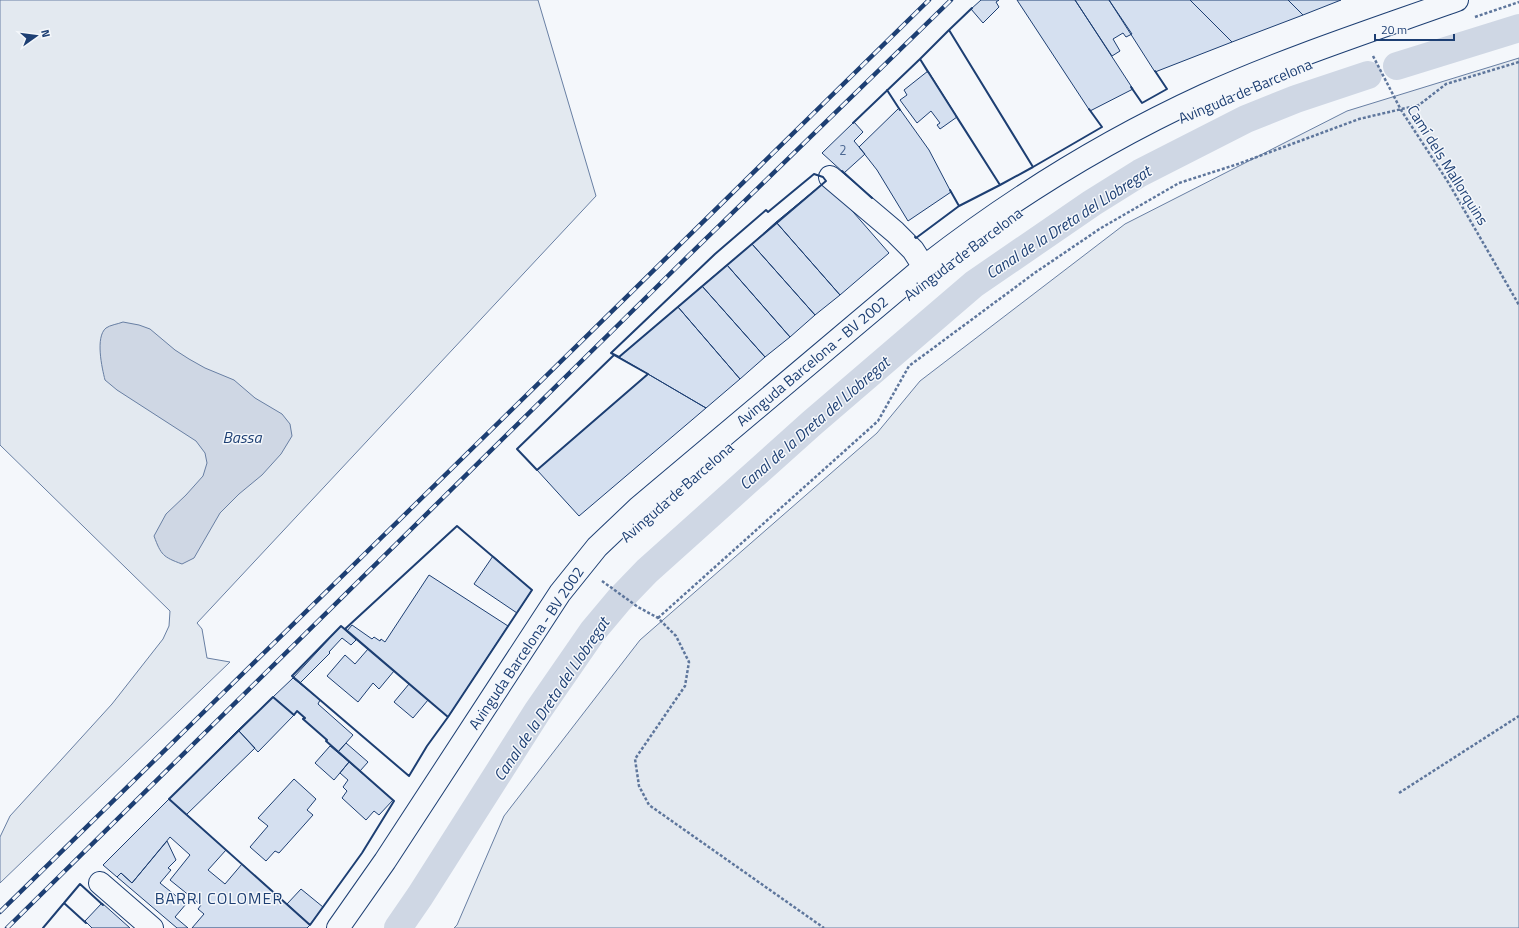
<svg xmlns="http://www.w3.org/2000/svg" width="1519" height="928" font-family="'Titillium Web',sans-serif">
<rect width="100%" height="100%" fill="#f4f7fb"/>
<path fill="#e3e9f0" stroke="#687fa3" d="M 0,0 L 538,0 L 596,196 L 197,623 L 202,629 L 207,658 L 230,662 L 0,883 L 0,837 L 10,816 L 112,704 L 163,639 L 169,626 L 170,611 L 0,445 Z
M 1519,58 L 1519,928 L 454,928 L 457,925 L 504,816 L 640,640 L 877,433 L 920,381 L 1125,224 L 1347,111 Z"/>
<path fill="#cfd7e4" stroke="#687fa3" d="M 123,322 L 139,325 L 150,329 L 175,350 L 189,359 L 205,368 L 234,380 L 255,398 L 282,414 L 290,424 L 292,436 L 281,454 L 262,475 L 239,494 L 220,513 L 194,558 L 182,564 C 163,557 161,555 154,536 L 166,514 L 186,495 L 203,476 L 207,463 L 205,453 L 196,441 L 117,390 L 105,380 C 102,368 95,337 106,328 C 110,325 118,324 123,322 Z"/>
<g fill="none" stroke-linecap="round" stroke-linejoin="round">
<path stroke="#cfd7e4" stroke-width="28" d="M 1397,66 L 1519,28
M 398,928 L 420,896 L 537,712 L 593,631 L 619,600 L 647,571 L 812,423 L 974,284 L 1092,203 L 1140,173 L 1246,119 L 1296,99 L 1368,75"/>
</g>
<path fill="#d5e0f0" stroke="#1d3f73" d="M 981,0 L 999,0 L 996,2 L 999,7 L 983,23 L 971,9 Z
M 1017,0 L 1075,0 L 1133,89 L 1090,111 Z
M 1075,0 L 1109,0 L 1132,34 L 1126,37 L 1123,33 L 1113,39 L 1120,51 L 1112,56 Z
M 1109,0 L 1190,0 L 1232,42 L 1155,72 Z
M 1190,0 L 1288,0 L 1303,15 L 1232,42 Z
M 1288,0 L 1341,0 L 1303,15 Z
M 928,71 L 957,117 L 940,129 L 937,125 L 940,123 L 931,111 L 917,123 L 900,100 L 907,95 L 904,90 Z
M 899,108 L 929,150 L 951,192 L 908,221 L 877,170 L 859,147 Z
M 854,122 L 863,132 L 854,141 L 865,154 L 844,173 L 822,153 Z
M 826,181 L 889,253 L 840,295 L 776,222 Z
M 776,222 L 840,295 L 815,315 L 752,244 Z
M 752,244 L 815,315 L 790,337 L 727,265 Z
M 727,265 L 790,337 L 765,357 L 702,286 Z
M 702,286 L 765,357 L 740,379 L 678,307 Z
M 678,307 L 740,379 L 706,408 L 619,357 Z
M 648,374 L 706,408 L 579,516 L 537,470 Z
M 493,556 L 532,590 L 517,613 L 474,584 Z
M 429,575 L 508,626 L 448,717 L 347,631 L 352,625 L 372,639 L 374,637 L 380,641 L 381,639 L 385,642 Z
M 341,626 L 356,640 L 351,645 L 342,638 L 329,652 L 330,653 L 300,683 L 293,678 Z
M 368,649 L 394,671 L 379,689 L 373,683 L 358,702 L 327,676 L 345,655 L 355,664 Z
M 293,678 L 320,700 L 318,704 L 353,735 L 338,752 L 326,741 L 327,740 L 303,719 L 305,718 L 297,711 L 294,715 L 273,697 Z
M 409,684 L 428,700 L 413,718 L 394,702 Z
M 273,697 L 294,715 L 258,752 L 238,730 Z
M 238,730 L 255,748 L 186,815 L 169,799 Z
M 346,743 L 368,762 L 360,771 L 338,752 Z
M 330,746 L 349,762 L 334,780 L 315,763 Z
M 349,762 L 393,800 L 379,815 L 374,811 L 366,820 L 342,798 L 347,791 L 343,787 L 348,780 L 340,773 Z
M 294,779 L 316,799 L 307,810 L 313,815 L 279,853 L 275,851 L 266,861 L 250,847 L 268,826 L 258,818 Z
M 169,799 L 226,850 L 208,870 L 225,884 L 242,864 L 310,925 L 307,928 L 192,928 L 204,914 L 198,909 L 201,905 L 170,880 L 190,855 L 170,837 L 132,883 L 121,873 L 117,877 L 103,865 Z
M 167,841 L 176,860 L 168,868 L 171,870 L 160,883 L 186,904 L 175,917 L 188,928 L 177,928 L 117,877 L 121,873 L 132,883 Z
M 301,889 L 323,907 L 310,925 L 287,904 Z
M 102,903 L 130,928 L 92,928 L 85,921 Z"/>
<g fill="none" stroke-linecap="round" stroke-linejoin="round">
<g stroke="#1d3f73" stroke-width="24">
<path id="minor" d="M 830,177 L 895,232 L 913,250 L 924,267
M 100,883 L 152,928"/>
</g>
<g stroke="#1d3f73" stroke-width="24">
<path id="primary" d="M 338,928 L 385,861 L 560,593 L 597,547 L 638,508 L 924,267 C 1011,199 1105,141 1205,95 C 1287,58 1373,30 1457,0"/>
</g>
<path stroke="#5e769c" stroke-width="2.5" stroke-dasharray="3 2" stroke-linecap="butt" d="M 1475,17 L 1519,2
M 1373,56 L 1401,110 L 1448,182 L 1519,305
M 602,581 L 638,607 L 658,618 L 676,636 L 689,662 L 685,686 L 635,759 L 639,786 L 649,805 L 824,928
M 658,618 L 878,421 L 909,366 L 1036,272 L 1101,228 L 1179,183 L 1238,164 L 1359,119 L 1419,105 L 1446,84 L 1519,62
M 1399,793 L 1519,716"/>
<use href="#minor" stroke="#f4f7fb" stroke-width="22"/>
<use href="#primary" stroke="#f4f7fb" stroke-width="22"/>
<g stroke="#1d3f73" stroke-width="4.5">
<path id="rail" d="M 0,912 L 929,0
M 7,928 L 683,261 L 951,0"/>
</g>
<use href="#rail" stroke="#f4f7fb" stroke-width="3" stroke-dasharray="9" stroke-linecap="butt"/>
<path stroke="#1d3f73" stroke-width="2" d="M 972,8 L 949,30 L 1033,167 L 1102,127 L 1089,109
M 949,30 L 1033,167 L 1000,185 L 920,59 Z
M 1131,87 L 1142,103 L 1167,89 L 1155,71
M 887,90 L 900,110
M 853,123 L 920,59 L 928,72
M 842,171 L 872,198
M 814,174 L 823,177 L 826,181 L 619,357 L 611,353 L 715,254 L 766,210 L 768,212 Z
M 950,190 L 959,206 L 1000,185 L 956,116
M 915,237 L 916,238 L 959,206
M 614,355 L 648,374 L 537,470 L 517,449 Z
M 457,526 L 532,590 L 448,717 L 345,629 Z
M 341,626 L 448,717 L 427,746 L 409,776 L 292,676 Z
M 273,697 L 294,715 L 297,711 L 305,718 L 303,719 L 327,740 L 326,741 L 394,801 L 362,853 L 310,925 L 169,799 Z
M 86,923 L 64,903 L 80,884 L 103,905
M 43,928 L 64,903 L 65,904"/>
</g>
<g text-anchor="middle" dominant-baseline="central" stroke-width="3" stroke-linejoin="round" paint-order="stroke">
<g font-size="13" fill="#4b6792">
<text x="843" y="150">2</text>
</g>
<g font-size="15" fill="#1d3f73" stroke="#f4f7fb">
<text transform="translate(1245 91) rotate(-23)">Avinguda de Barcelona</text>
<text transform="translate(1448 165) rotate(58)">Camí dels Mallorquins</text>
<text transform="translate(963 254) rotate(-37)">Avinguda de Barcelona</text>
<text transform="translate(812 361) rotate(-40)">Avinguda Barcelona - BV 2002</text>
<text transform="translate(677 492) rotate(-41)">Avinguda de Barcelona</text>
<text transform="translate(526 648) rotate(-56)">Avinguda Barcelona - BV 2002</text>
</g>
<g font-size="16" font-style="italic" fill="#1d3f73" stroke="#f4f7fb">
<text transform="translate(1068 222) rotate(-33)">Canal de la Dreta del Llobregat</text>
<text transform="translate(814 423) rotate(-41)">Canal de la Dreta del Llobregat</text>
<text x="242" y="437">Bassa</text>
<text transform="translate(551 699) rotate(-56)">Canal de la Dreta del Llobregat</text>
</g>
<g font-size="16" letter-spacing="1" fill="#1d3f73" stroke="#f4f7fb">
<text x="219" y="898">BARRI COLOMER</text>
</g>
</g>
<g transform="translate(36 36) rotate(76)" stroke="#f4f7fb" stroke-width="3" paint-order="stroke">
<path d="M0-3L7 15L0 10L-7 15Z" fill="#1d3f73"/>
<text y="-6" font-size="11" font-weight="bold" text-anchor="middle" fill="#1d3f73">N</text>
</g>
<path d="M1375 34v6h79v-6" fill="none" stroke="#1d3f73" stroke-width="2"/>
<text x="1381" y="34" font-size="12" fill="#1d3f73" stroke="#f4f7fb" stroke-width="3" paint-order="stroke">20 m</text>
</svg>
